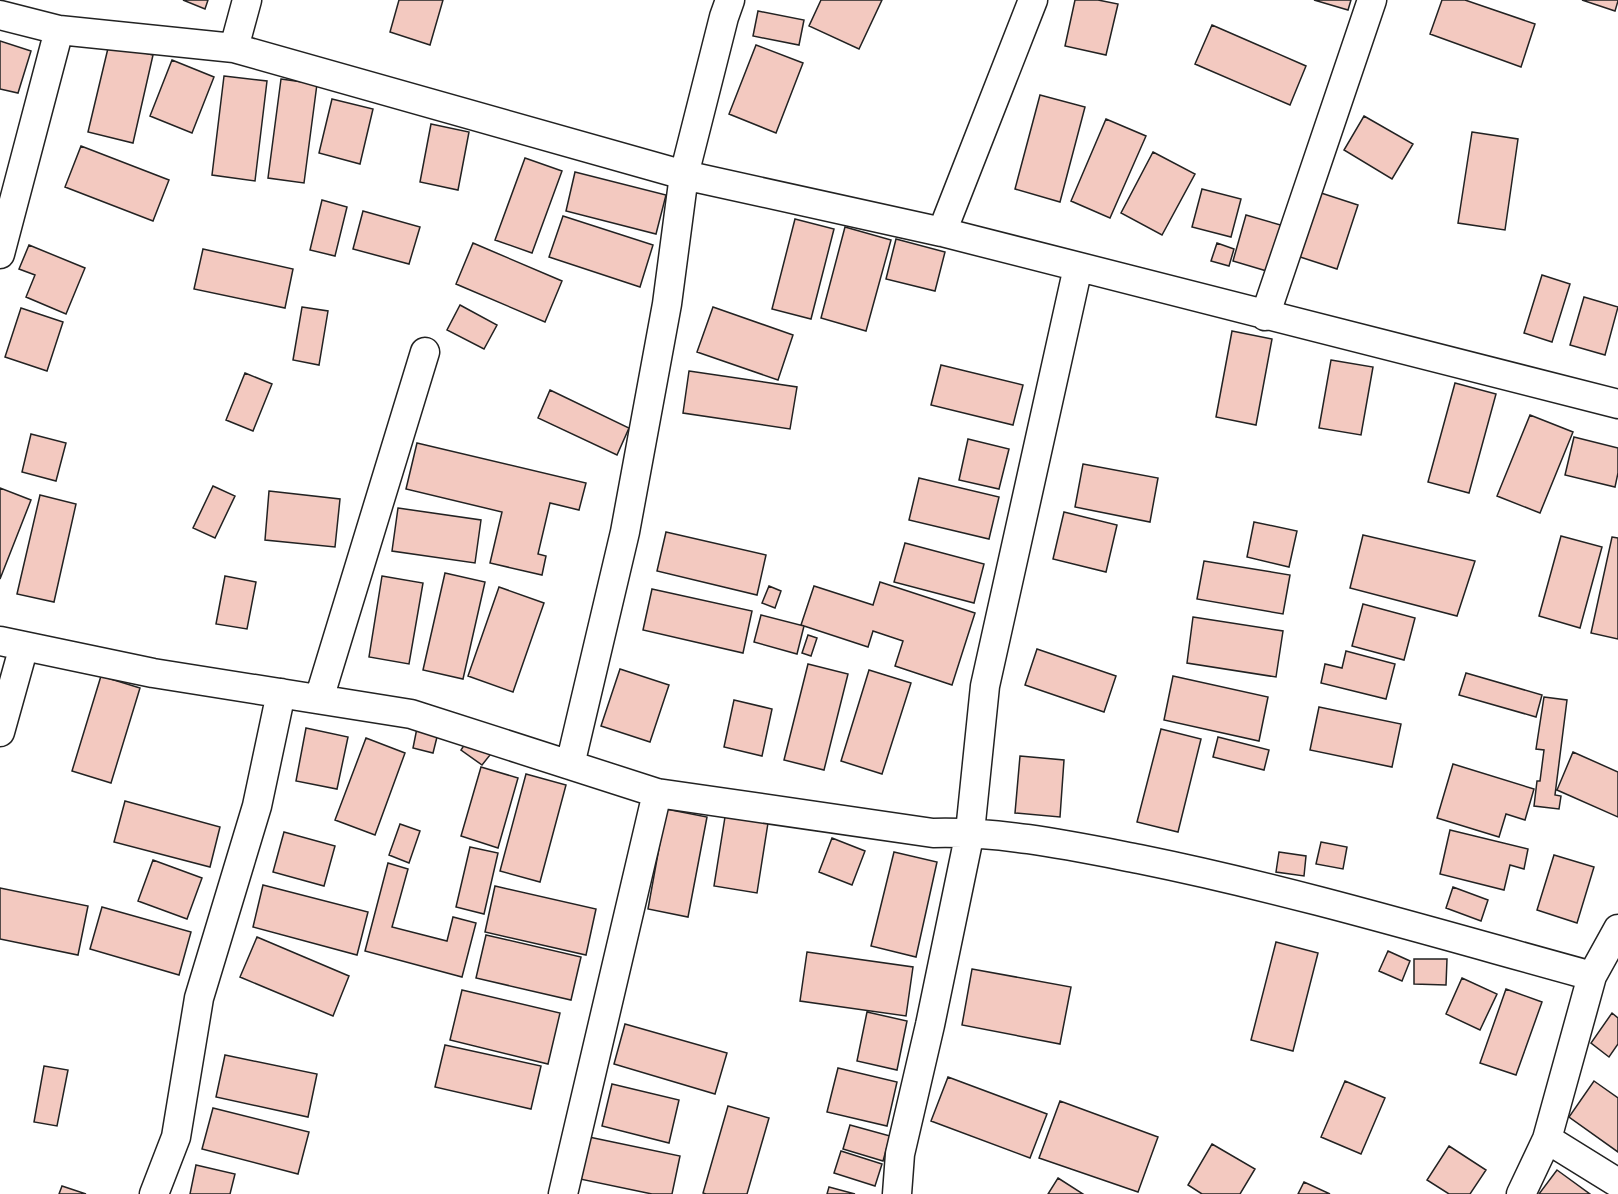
<svg xmlns="http://www.w3.org/2000/svg" width="1618" height="1194" font-family="'Open Sans',sans-serif">
<rect width="100%" height="100%" fill="#fff"/>
<path fill="#f3c9c0" stroke="#222" stroke-width="1.5" d="M 183,0 L 208,0 L 205,9 Z
M 399,0 L 443,0 L 430,45 L 390,32 Z
M 821,0 L 882,0 L 859,49 L 809,26 Z
M 1075,0 L 1098,0 L 1118,4 L 1106,55 L 1065,46 Z
M 1314,0 L 1351,0 L 1348,10 Z
M 1442,0 L 1465,0 L 1535,24 L 1521,67 L 1430,34 Z
M 1582,0 L 1618,0 L 1618,1 L 1615,11 Z
M 758,11 L 804,20 L 799,45 L 753,36 Z
M 1212,25 L 1306,66 L 1290,105 L 1195,64 Z
M 0,41 L 31,51 L 18,93 L 0,89 Z
M 109,44 L 153,55 L 133,143 L 88,132 Z
M 756,45 L 803,63 L 776,133 L 729,114 Z
M 172,60 L 214,77 L 192,133 L 150,116 Z
M 224,76 L 267,81 L 255,181 L 212,175 Z
M 281,79 L 317,84 L 304,183 L 268,178 Z
M 1040,95 L 1085,107 L 1060,202 L 1015,189 Z
M 332,99 L 373,109 L 360,164 L 319,153 Z
M 1364,116 L 1413,144 L 1392,179 L 1344,150 Z
M 1106,119 L 1146,136 L 1110,218 L 1071,201 Z
M 431,124 L 469,132 L 458,190 L 420,182 Z
M 1472,132 L 1518,139 L 1505,230 L 1458,223 Z
M 81,146 L 169,180 L 153,221 L 65,187 Z
M 1153,152 L 1195,174 L 1162,235 L 1121,213 Z
M 525,158 L 562,171 L 532,253 L 495,240 Z
M 575,172 L 666,195 L 656,234 L 566,211 Z
M 1202,189 L 1241,199 L 1231,237 L 1192,227 Z
M 1315,191 L 1358,205 L 1337,269 L 1294,255 Z
M 322,200 L 347,207 L 335,256 L 310,250 Z
M 363,211 L 420,227 L 409,264 L 353,249 Z
M 1246,215 L 1284,226 L 1270,272 L 1233,261 Z
M 563,216 L 653,245 L 640,287 L 549,257 Z
M 795,219 L 834,229 L 811,319 L 772,309 Z
M 845,227 L 891,240 L 866,331 L 821,318 Z
M 896,239 L 945,252 L 935,291 L 886,279 Z
M 473,243 L 562,281 L 545,322 L 456,284 Z
M 1217,243 L 1234,249 L 1229,266 L 1211,261 Z
M 29,245 L 85,268 L 66,314 L 26,297 L 35,275 L 19,269 Z
M 203,249 L 293,269 L 285,308 L 194,289 Z
M 1542,275 L 1570,284 L 1552,342 L 1524,333 Z
M 1584,297 L 1618,307 L 1605,355 L 1570,345 Z
M 460,305 L 497,325 L 484,349 L 447,330 Z
M 302,307 L 328,311 L 319,365 L 293,360 Z
M 713,307 L 793,335 L 778,380 L 697,352 Z
M 21,308 L 63,322 L 47,371 L 5,357 Z
M 1232,331 L 1272,339 L 1256,425 L 1216,417 Z
M 1331,360 L 1373,367 L 1361,435 L 1319,428 Z
M 941,365 L 1023,385 L 1013,425 L 931,405 Z
M 689,371 L 797,387 L 790,429 L 683,413 Z
M 245,373 L 272,384 L 253,431 L 226,420 Z
M 1455,383 L 1496,394 L 1469,493 L 1428,482 Z
M 550,390 L 629,428 L 617,455 L 538,418 Z
M 1530,415 L 1573,432 L 1540,513 L 1497,496 Z
M 31,434 L 66,443 L 56,481 L 22,472 Z
M 1574,437 L 1618,448 L 1618,473 L 1615,487 L 1565,475 Z
M 968,439 L 1009,449 L 999,489 L 959,480 Z
M 417,443 L 586,483 L 579,510 L 550,503 L 538,554 L 546,556 L 542,575 L 490,563 L 502,512 L 406,489 Z
M 1083,464 L 1158,478 L 1150,522 L 1075,507 Z
M 919,478 L 999,497 L 989,539 L 909,520 Z
M 213,486 L 235,496 L 215,538 L 193,528 Z
M 0,488 L 31,500 L 0,579 Z
M 269,491 L 340,499 L 335,547 L 265,540 Z
M 40,495 L 76,504 L 54,602 L 17,594 Z
M 398,508 L 481,520 L 475,563 L 392,551 Z
M 1064,512 L 1117,525 L 1106,572 L 1053,559 Z
M 1254,522 L 1297,531 L 1289,567 L 1247,557 Z
M 666,532 L 766,555 L 757,595 L 657,571 Z
M 1363,535 L 1475,561 L 1457,616 L 1350,588 Z
M 1561,536 L 1602,547 L 1580,628 L 1539,616 Z
M 1612,537 L 1618,538 L 1618,639 L 1591,633 Z
M 905,543 L 984,564 L 974,603 L 894,582 Z
M 1204,561 L 1290,575 L 1283,614 L 1197,599 Z
M 445,573 L 485,582 L 463,679 L 423,670 Z
M 225,576 L 256,582 L 247,629 L 216,624 Z
M 382,576 L 423,583 L 409,664 L 369,657 Z
M 880,582 L 975,613 L 952,685 L 895,666 L 903,641 L 873,631 L 868,647 L 801,625 L 814,586 L 873,605 Z
M 769,586 L 781,591 L 775,608 L 762,603 Z
M 499,587 L 544,603 L 513,692 L 468,676 Z
M 652,589 L 752,611 L 743,653 L 643,630 Z
M 1363,604 L 1415,618 L 1404,660 L 1352,646 Z
M 761,615 L 804,626 L 797,654 L 754,642 Z
M 1193,617 L 1283,631 L 1276,677 L 1187,663 Z
M 808,635 L 817,638 L 811,656 L 802,653 Z
M 1037,649 L 1116,676 L 1104,712 L 1025,685 Z
M 1346,651 L 1395,664 L 1386,699 L 1321,683 L 1325,664 L 1342,668 Z
M 808,664 L 848,674 L 824,770 L 784,760 Z
M 620,669 L 669,685 L 650,742 L 601,726 Z
M 869,670 L 911,683 L 882,774 L 841,761 Z
M 1466,673 L 1542,695 L 1536,717 L 1459,695 Z
M 101,676 L 140,688 L 111,783 L 72,771 Z
M 1173,676 L 1268,697 L 1259,741 L 1164,720 Z
M 1544,697 L 1567,700 L 1555,795 L 1561,796 L 1559,809 L 1534,806 L 1537,781 L 1540,781 L 1544,750 L 1536,749 Z
M 734,700 L 772,709 L 762,756 L 724,747 Z
M 1319,707 L 1401,724 L 1392,767 L 1310,750 Z
M 306,728 L 348,737 L 337,789 L 296,781 Z
M 417,728 L 438,733 L 433,753 L 413,748 Z
M 1161,729 L 1201,739 L 1178,832 L 1137,822 Z
M 1218,737 L 1269,750 L 1264,770 L 1213,757 Z
M 366,738 L 405,753 L 375,835 L 335,820 Z
M 468,739 L 490,755 L 482,765 L 461,750 Z
M 1573,752 L 1618,772 L 1618,817 L 1557,790 Z
M 1020,756 L 1064,760 L 1060,817 L 1015,813 Z
M 1453,764 L 1534,789 L 1525,820 L 1506,814 L 1499,837 L 1437,818 Z
M 481,767 L 518,778 L 498,848 L 461,836 Z
M 526,774 L 566,785 L 540,882 L 500,871 Z
M 125,801 L 220,827 L 210,867 L 114,842 Z
M 666,809 L 707,817 L 688,917 L 648,909 Z
M 725,817 L 768,823 L 757,893 L 714,886 Z
M 400,824 L 420,831 L 409,863 L 389,855 Z
M 1450,830 L 1528,849 L 1524,869 L 1510,865 L 1504,890 L 1440,874 Z
M 284,832 L 335,846 L 324,886 L 273,872 Z
M 832,838 L 865,851 L 852,885 L 819,872 Z
M 1321,842 L 1347,847 L 1343,869 L 1316,864 Z
M 470,847 L 498,853 L 484,914 L 456,907 Z
M 894,852 L 937,862 L 916,957 L 871,946 Z
M 1279,852 L 1306,856 L 1304,876 L 1276,872 Z
M 1554,855 L 1594,867 L 1577,923 L 1537,910 Z
M 153,860 L 202,878 L 187,919 L 138,901 Z
M 388,863 L 408,869 L 392,927 L 447,941 L 453,917 L 476,923 L 462,977 L 365,951 Z
M 263,885 L 368,912 L 357,955 L 253,927 Z
M 495,886 L 596,909 L 586,955 L 485,932 Z
M 1453,887 L 1488,900 L 1481,921 L 1446,908 Z
M 0,888 L 88,906 L 78,955 L 0,939 Z
M 102,907 L 191,932 L 179,975 L 90,949 Z
M 486,935 L 581,957 L 571,1000 L 476,978 Z
M 257,937 L 349,976 L 333,1016 L 240,977 Z
M 1276,942 L 1318,953 L 1293,1051 L 1251,1040 Z
M 1388,951 L 1410,961 L 1402,981 L 1379,971 Z
M 807,952 L 913,967 L 906,1016 L 800,1001 Z
M 1414,959 L 1447,959 L 1446,985 L 1414,984 Z
M 972,969 L 1071,987 L 1060,1044 L 962,1025 Z
M 1462,978 L 1497,994 L 1480,1030 L 1446,1014 Z
M 1506,989 L 1542,1002 L 1516,1075 L 1480,1063 Z
M 462,990 L 560,1013 L 548,1064 L 450,1040 Z
M 867,1012 L 907,1021 L 897,1070 L 857,1061 Z
M 1612,1013 L 1618,1018 L 1618,1044 L 1609,1057 L 1591,1043 Z
M 625,1024 L 727,1053 L 715,1094 L 614,1064 Z
M 445,1045 L 541,1066 L 531,1109 L 435,1087 Z
M 225,1055 L 317,1074 L 308,1117 L 216,1097 Z
M 44,1066 L 68,1070 L 57,1126 L 34,1122 Z
M 838,1068 L 897,1082 L 887,1126 L 827,1112 Z
M 948,1077 L 1047,1114 L 1030,1158 L 931,1121 Z
M 1345,1081 L 1385,1098 L 1361,1154 L 1321,1137 Z
M 1594,1081 L 1618,1098 L 1618,1152 L 1569,1117 Z
M 612,1084 L 679,1100 L 669,1143 L 602,1126 Z
M 1060,1101 L 1158,1137 L 1138,1192 L 1039,1158 Z
M 728,1106 L 769,1118 L 747,1194 L 706,1194 L 703,1193 Z
M 213,1108 L 309,1132 L 298,1174 L 202,1149 Z
M 850,1125 L 890,1136 L 883,1161 L 843,1149 Z
M 589,1137 L 680,1156 L 672,1194 L 652,1194 L 580,1179 Z
M 1212,1144 L 1255,1169 L 1240,1194 L 1202,1194 L 1188,1185 Z
M 1449,1146 L 1486,1170 L 1470,1194 L 1449,1194 L 1427,1180 Z
M 841,1151 L 882,1164 L 875,1186 L 834,1173 Z
M 196,1165 L 235,1174 L 230,1194 L 190,1194 Z
M 1557,1170 L 1590,1194 L 1539,1194 Z
M 1058,1178 L 1083,1194 L 1048,1194 Z
M 1304,1182 L 1330,1194 L 1298,1194 Z
M 62,1186 L 86,1194 L 59,1194 Z
M 829,1187 L 855,1194 L 827,1194 Z"/>
<g fill="none" stroke-linecap="round" stroke-linejoin="round">
<g stroke="#222" stroke-width="31">
<path id="minor" d="M 0,15 L 59,30 L 234,48 L 684,175 L 942,232 L 1618,404
M 234,48 L 247,0
M 942,232 L 1033,0
M 0,254 L 59,30
M 1265,316 L 1372,0
M 0,641 L 153,673 L 411,714 L 657,793 L 933,833 C 1002,831 1072,846 1139,859 C 1292,890 1442,935 1592,976
M 319,699 L 425,352
M 0,732 L 24,646
M 570,765 L 625,532 L 667,304 L 684,175 L 724,17 L 730,0
M 1547,1139 L 1618,1183
M 154,1194 L 176,1137 L 199,998 L 257,806 L 281,693
M 563,1194 L 657,793
M 897,1194 L 900,1154 L 930,1025 L 970,832 L 985,686 L 1078,267
M 1521,1194 L 1547,1139 L 1592,976 L 1618,929"/>
</g>
<use href="#minor" stroke="#fff" stroke-width="28"/>
</g>
</svg>
